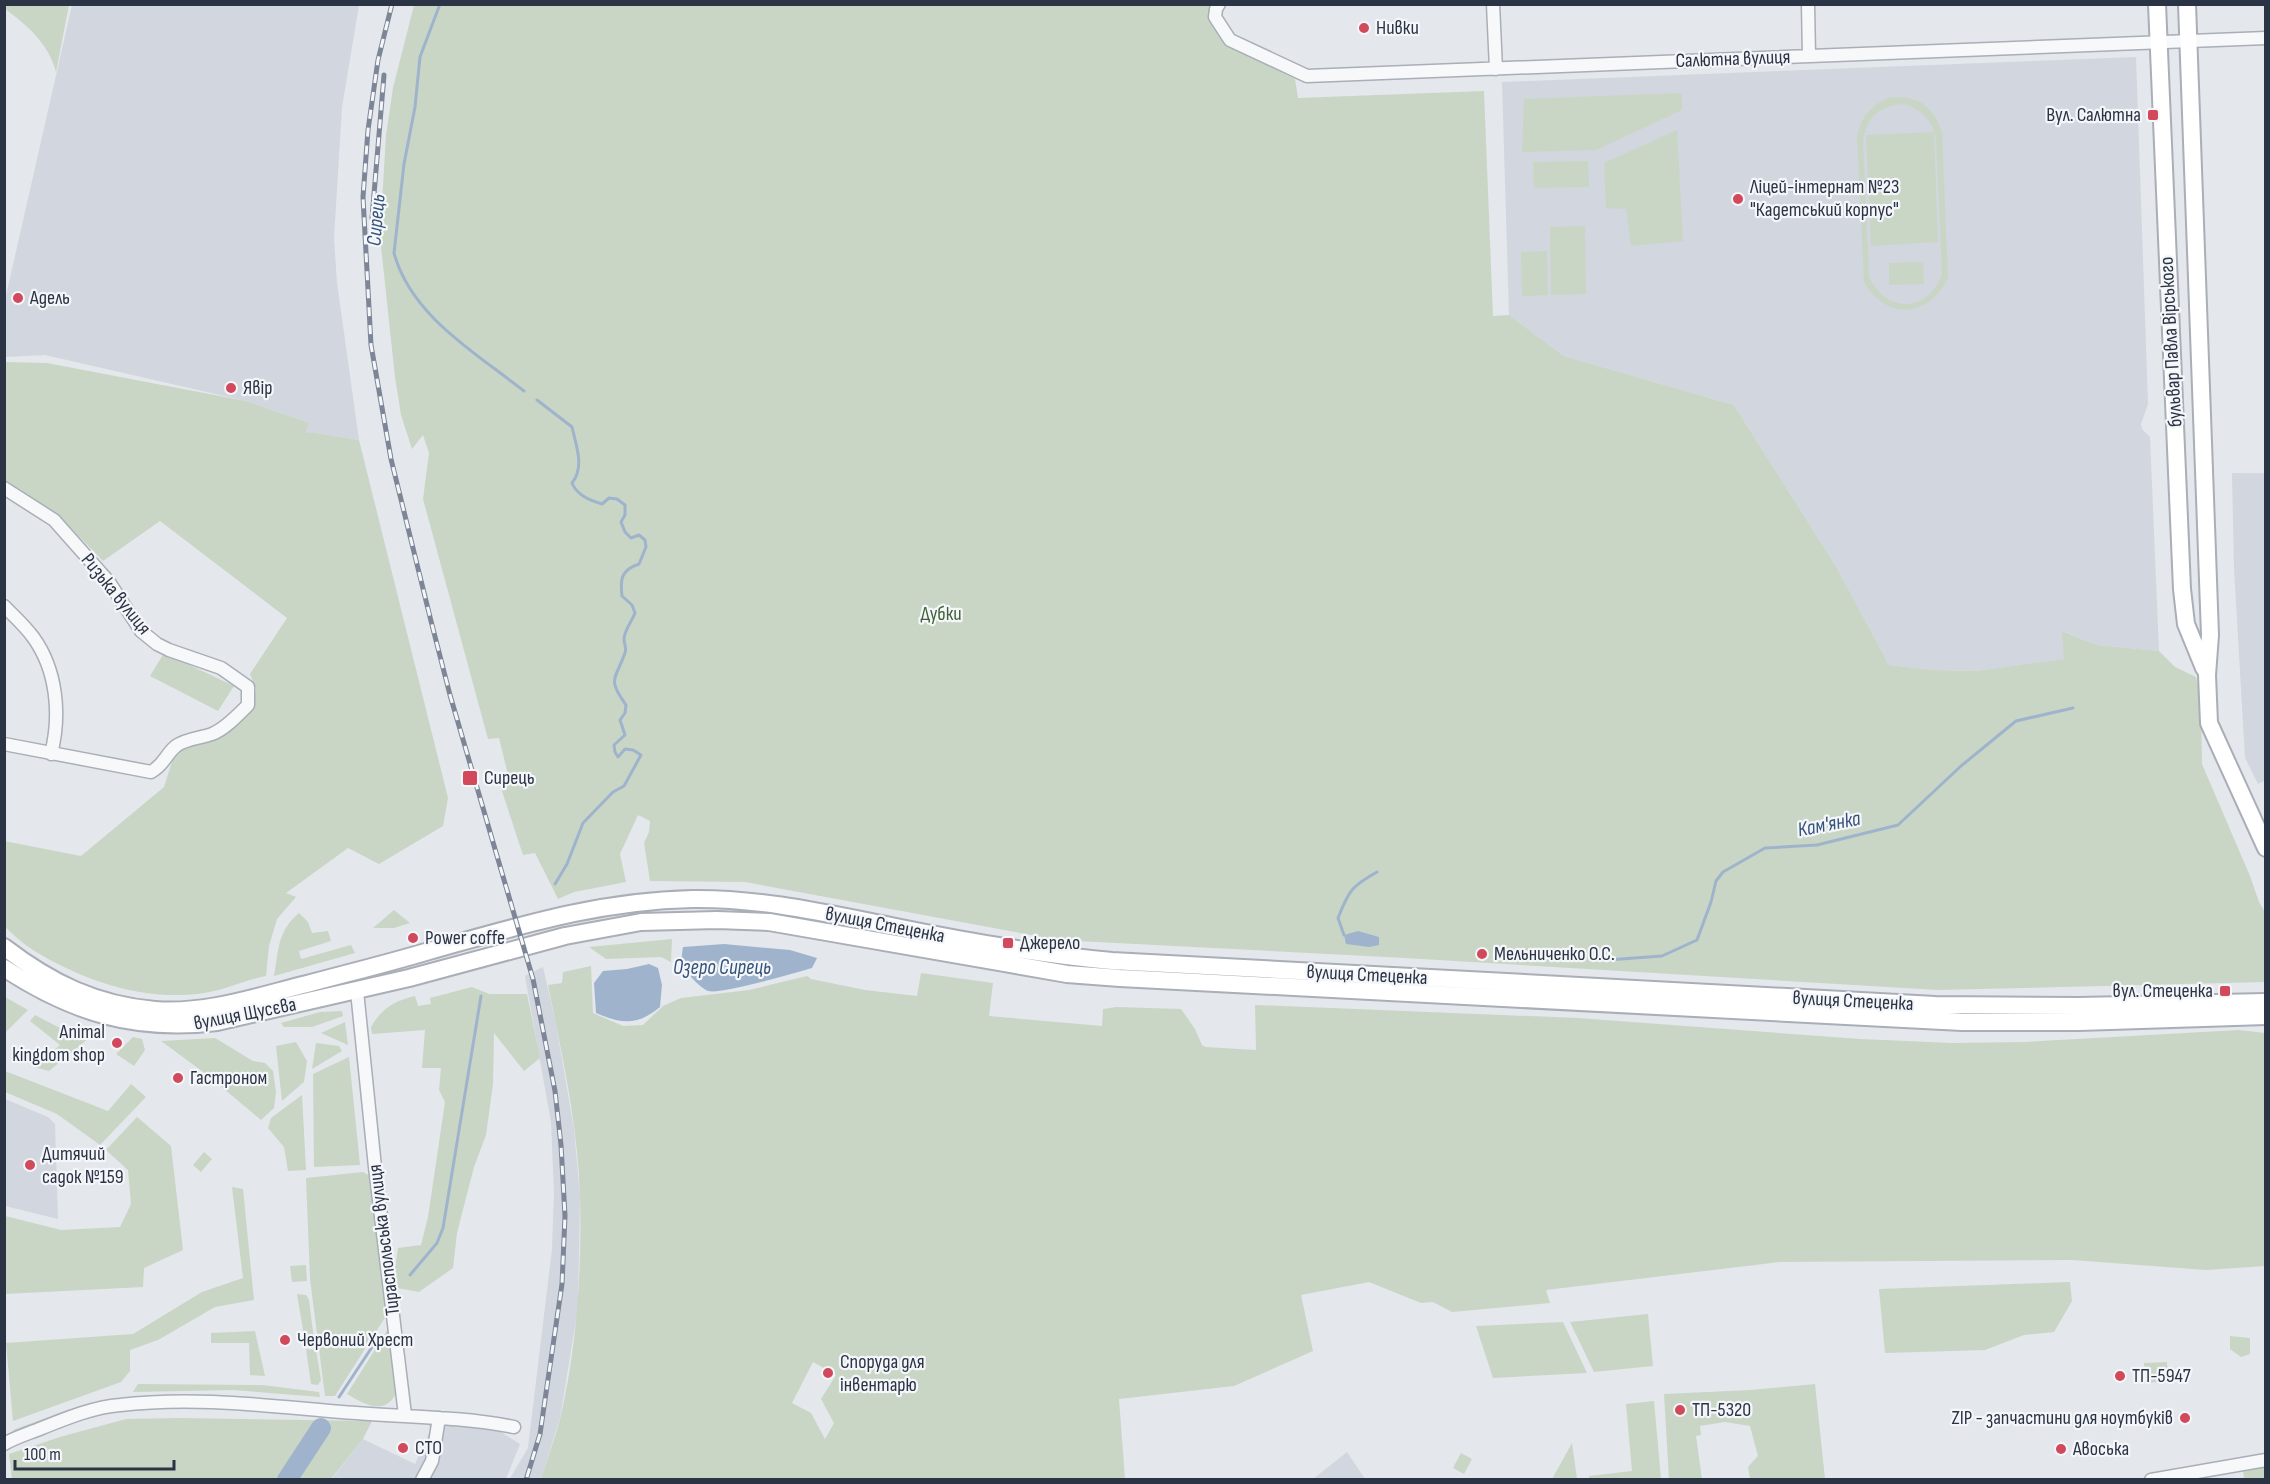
<svg xmlns="http://www.w3.org/2000/svg" width="2270" height="1484" font-family="'Sofia Sans Condensed',sans-serif">
<rect width="100%" height="100%" fill="#e4e7ec"/>
<path fill="#d2d6de" d="M 72,5 L 359,5 L 342,107 L 334,238 L 337,283 L 359,440 L 316,433 L 306,433 L 309,423 L 246,401 L 45,355 L 5,357 L 5,300 Z
M 2136,57 L 2148,404 L 2141,424 L 2142,429 L 2150,437 L 2159,651 L 2097,645 L 2063,631 L 2065,659 L 1976,671 L 1934,670 L 1889,665 L 1837,568 L 1734,405 L 1564,356 L 1509,315 L 1502,82 Z
M 2232,473 L 2265,473 L 2266,780 L 2258,784 L 2245,758 L 2234,568 Z
M 543,967 L 556,1024 L 574,1129 L 580,1196 L 578,1308 L 560,1418 L 541,1479 L 509,1480 L 528,1448 L 552,1249 L 554,1192 L 551,1122 L 525,976 Z
M 5,1099 L 48,1117 L 55,1124 L 58,1219 L 5,1206 Z
M 424,1419 L 493,1427 L 520,1444 L 506,1479 L 331,1480 L 363,1439 L 415,1464 L 431,1429 Z
M 1347,1452 L 1365,1479 L 1313,1479 Z"/>
<path fill="#c9d6c5" fill-rule="evenodd" d="M 5,4 L 69,5 L 56,72 C 49,44 27,25 5,9 Z
M 414,5 L 1212,5 L 1211,18 L 1225,45 L 1295,79 L 1298,98 L 1484,91 L 1493,316 L 1509,315 L 1564,356 L 1734,405 L 1837,568 L 1889,665 L 1934,670 L 1976,671 L 2064,659 L 2062,631 L 2097,645 L 2159,651 L 2175,667 L 2196,677 L 2201,702 L 2202,764 L 2250,876 L 2259,902 L 2265,912 L 2265,982 L 1938,990 L 1405,958 L 1058,940 L 745,882 L 650,881 L 644,843 L 649,832 L 650,821 L 638,815 L 620,854 L 626,882 L 574,892 L 558,899 L 535,853 L 523,855 L 499,782 L 509,779 L 499,738 L 488,739 L 423,499 L 429,453 L 423,435 L 412,449 L 401,415 L 395,377 L 380,237 L 386,135 L 393,88 Z
M 1682,93 L 1682,110 L 1596,150 L 1522,152 L 1524,99 Z
M 1891,97 C 1919,96 1933,106 1942,132 L 1948,278 C 1929,318 1886,321 1864,282 L 1857,136 C 1862,115 1871,105 1891,97 ZM 1904,104 C 1922,110 1931,119 1936,137 L 1942,274 C 1928,313 1887,314 1869,277 L 1863,141 C 1867,117 1880,105 1904,104 Z
M 1677,130 L 1683,241 L 1631,246 L 1626,209 L 1606,208 L 1604,163 Z
M 1934,132 L 1938,242 L 1871,246 L 1866,135 Z
M 1588,161 L 1589,187 L 1534,188 L 1533,162 Z
M 1585,226 L 1586,294 L 1551,295 L 1550,227 Z
M 1547,251 L 1548,295 L 1522,296 L 1521,252 Z
M 1923,262 L 1924,284 L 1889,285 L 1889,263 Z
M 5,362 L 47,363 L 246,401 L 309,423 L 306,433 L 316,433 L 359,440 L 448,798 L 443,826 L 379,864 L 348,848 L 286,893 L 296,897 L 277,919 L 269,946 L 266,976 C 245,980 225,990 204,993 C 145,1002 83,981 33,950 C 23,944 14,935 5,927 L 4,841 L 81,856 L 164,787 L 175,752 L 215,737 L 252,705 L 256,689 L 250,674 L 287,618 L 160,521 L 103,561 L 55,512 L 5,481 Z
M 164,653 L 234,686 L 218,711 L 150,676 Z
M 394,910 L 410,923 L 394,928 L 373,928 Z
M 299,913 L 308,922 L 312,933 L 328,931 L 331,941 L 299,951 L 301,959 L 351,945 L 355,953 L 274,976 C 279,949 277,932 299,913 Z
M 672,939 L 671,962 L 661,957 L 606,959 L 589,947 Z
M 591,966 L 593,1013 L 623,1026 L 643,1025 L 663,1006 L 681,998 L 749,990 L 807,976 L 811,979 L 865,990 L 917,996 L 921,973 L 993,983 L 989,1016 L 1102,1026 L 1103,1009 L 1116,1007 L 1181,1009 L 1195,1029 L 1202,1045 L 1206,1047 L 1256,1050 L 1255,1005 L 1578,1018 L 1860,1039 L 1952,1043 L 2024,1042 L 2239,1030 L 2265,1033 L 2265,1266 L 2206,1270 L 2072,1260 L 1780,1262 L 1546,1290 L 1550,1303 L 1452,1312 L 1433,1302 L 1421,1303 L 1369,1282 L 1301,1295 L 1313,1351 L 1234,1386 L 1119,1399 L 1125,1479 L 541,1479 C 547,1459 555,1439 560,1419 C 577,1348 582,1269 580,1197 C 578,1125 562,1054 548,985 L 562,983 L 563,972 ZM 813,1362 L 836,1375 L 821,1399 L 834,1423 L 825,1439 L 811,1413 L 792,1403 Z
M 472,987 L 489,994 L 527,994 L 540,1058 L 524,1071 L 494,1033 L 493,1084 L 486,1135 L 474,1167 L 457,1233 L 453,1268 L 419,1292 L 397,1288 L 395,1268 L 398,1248 L 421,1245 L 428,1217 L 445,1102 L 439,1090 L 441,1068 L 422,1068 L 425,1030 L 372,1034 L 371,1027 C 382,1008 394,1001 415,996 L 418,1006 L 431,1004 L 430,998 Z
M 5,997 L 28,1010 L 5,1033 Z
M 342,1011 L 343,1016 L 312,1027 L 284,1027 L 281,1023 L 320,1012 Z
M 35,1015 L 60,1028 L 89,1038 L 49,1071 L 34,1067 L 60,1045 L 30,1021 Z
M 345,1022 L 348,1045 L 321,1033 Z
M 133,1037 L 142,1039 L 145,1050 L 134,1066 L 116,1054 Z
M 215,1038 L 253,1061 L 265,1063 L 273,1071 L 276,1092 L 274,1108 L 261,1120 L 206,1074 L 161,1041 Z
M 296,1042 L 307,1061 L 304,1082 L 282,1101 L 276,1046 Z
M 316,1043 L 339,1046 L 342,1051 L 312,1069 Z
M 349,1057 L 360,1165 L 314,1167 L 313,1074 Z
M 5,1071 L 108,1111 L 131,1084 L 146,1097 L 100,1145 L 57,1114 L 5,1092 Z
M 302,1095 L 306,1170 L 288,1171 L 284,1147 L 268,1128 L 271,1118 Z
M 137,1117 L 171,1146 L 183,1250 L 144,1268 L 143,1287 L 5,1294 L 5,1216 L 61,1230 L 120,1227 L 131,1204 L 128,1170 L 106,1150 Z
M 204,1152 L 212,1159 L 201,1172 L 193,1165 Z
M 363,1172 L 373,1178 L 386,1316 L 335,1396 L 325,1396 L 310,1279 L 306,1178 Z
M 232,1187 L 243,1189 L 254,1300 L 215,1307 L 158,1340 L 130,1350 L 130,1371 L 121,1382 L 13,1421 L 6,1343 L 133,1334 L 202,1292 L 243,1278 Z
M 306,1265 L 307,1281 L 292,1282 L 290,1266 Z
M 2070,1282 L 2072,1301 L 2054,1332 L 2024,1335 L 1985,1350 L 1885,1353 L 1879,1289 Z
M 297,1294 L 306,1295 L 309,1300 L 314,1340 L 305,1342 Z
M 1648,1314 L 1653,1366 L 1594,1372 L 1570,1322 Z
M 1563,1322 L 1587,1373 L 1493,1378 L 1476,1326 Z
M 388,1329 L 395,1395 C 384,1416 362,1403 347,1394 Z
M 255,1331 L 265,1376 L 250,1375 L 249,1343 L 211,1343 L 211,1333 Z
M 2230,1336 L 2250,1338 L 2250,1354 L 2241,1357 L 2230,1349 Z
M 306,1349 L 316,1350 L 321,1380 L 318,1385 L 311,1384 Z
M 2167,1362 L 2168,1381 L 2145,1383 L 2144,1363 Z
M 138,1384 L 262,1385 L 319,1392 L 320,1397 L 233,1390 L 133,1392 Z
M 1815,1384 L 1825,1479 L 1750,1479 L 1748,1467 L 1758,1456 L 1750,1426 L 1725,1422 L 1700,1426 L 1701,1435 L 1696,1436 L 1702,1479 L 1669,1479 L 1664,1394 L 1751,1390 Z
M 119,1398 L 117,1401 L 14,1433 L 13,1430 L 67,1410 Z
M 1654,1401 L 1661,1479 L 1589,1479 L 1589,1476 L 1632,1471 L 1626,1404 Z
M 179,1418 L 372,1421 L 363,1439 L 331,1479 L 12,1479 L 9,1454 L 60,1437 L 126,1419 Z
M 1572,1443 L 1577,1479 L 1552,1479 Z
M 1461,1453 L 1472,1459 L 1464,1474 L 1453,1468 Z
M 2265,1465 L 2265,1479 L 2244,1479 L 2243,1469 Z"/>
<path fill="#9fb4cc" d="M 1358,931 L 1379,937 L 1379,945 L 1369,947 L 1346,944 L 1344,935 Z
M 724,944 L 790,950 L 817,958 L 812,968 C 794,973 721,995 708,991 C 701,988 695,981 690,976 C 680,966 681,961 683,947 Z
M 649,964 L 658,968 L 662,985 L 660,1007 C 637,1026 622,1024 596,1013 L 594,983 L 603,971 L 627,969 Z"/>
<g fill="none" stroke-linecap="round" stroke-linejoin="round">
<path stroke="#9fb4cc" stroke-width="3" d="M 440,4 L 420,57 L 415,107 L 404,164 L 394,253 C 411,316 476,353 524,391
M 537,400 L 572,427 C 576,445 585,467 572,483 C 577,495 589,500 602,504 L 609,498 L 617,499 L 625,505 L 625,515 L 621,522 L 625,532 L 631,538 L 639,535 L 645,540 L 646,547 L 639,564 C 621,570 620,579 622,596 L 632,605 L 635,613 C 632,621 624,631 624,639 C 624,645 627,647 625,653 C 615,681 607,678 626,705 L 625,713 L 620,720 L 625,735 L 614,745 L 615,752 L 618,757 L 625,749 L 633,750 L 641,755 L 624,786 L 613,792 L 583,823 L 567,864 L 555,884
M 1344,935 L 1338,918 C 1349,890 1352,886 1377,872
M 1607,960 L 1662,956 L 1697,940 L 1711,902 L 1716,881 L 1723,872 L 1765,848 L 1817,845 L 1898,825 L 1961,766 L 2016,721 L 2073,708
M 410,1275 L 437,1243 L 443,1228 L 481,996
M 339,1397 L 378,1338"/>
<path stroke="#9fb4cc" stroke-width="20" d="M 287,1480 L 321,1428"/>
<g stroke="#a9aeb7" stroke-width="15">
<path id="street" d="M 1219,4 L 1216,9 L 1215,17 L 1230,40 L 1307,76 L 2266,38
M 1493,4 L 1496,69
M 1808,4 L 1809,56
M 4,488 L 54,520 L 109,582 L 141,631 L 157,644 L 169,650 L 221,668 L 248,687 L 248,705 C 238,715 225,729 212,734 C 201,738 185,739 176,746 C 165,755 165,764 151,772 L 4,744
M 4,606 C 14,616 25,626 33,637 C 57,670 61,715 51,754
M 357,991 L 375,1167 L 405,1415
M 4,1444 C 16,1437 30,1433 42,1428 C 67,1418 94,1407 120,1405 C 194,1396 269,1406 342,1412 C 400,1417 458,1416 514,1427
M 422,1480 L 432,1461 L 439,1418
M 2151,1480 L 2266,1460"/>
</g>
<g stroke="#a9aeb7" stroke-width="20">
<path id="secondary" d="M 2157,4 L 2182,589 L 2186,624 L 2204,668
M 2187,4 L 2210,635 L 2207,675 L 2209,723 L 2266,848
M 4,947 C 51,983 96,1005 155,1010 C 207,1014 258,996 307,984 C 348,973 389,963 429,951 C 519,926 598,901 692,899 C 760,898 825,913 891,926 C 964,941 1037,954 1112,961 L 1935,1005 L 2079,1006 L 2266,1002
M 4,968 C 73,1013 135,1032 217,1022 L 409,978 L 565,936 L 641,922 L 717,920 L 769,922 L 1067,974 L 1120,978 L 1962,1022 L 2079,1022 L 2266,1016"/>
</g>
<use href="#street" stroke="#f7f8fa" stroke-width="12"/>
<use href="#secondary" stroke="#fff" stroke-width="16"/>
<g stroke="#7d8696" stroke-width="5">
<path id="rail" d="M 392,4 L 378,60 L 368,130 L 363,197 L 371,345 L 391,459 L 431,621 L 450,695 L 533,979 L 555,1091 L 561,1145 L 565,1216 L 562,1284 L 540,1434 L 526,1480
M 372,218 L 384,75"/>
</g>
<use href="#rail" stroke="#f4f6f9" stroke-width="3" stroke-dasharray="9" stroke-linecap="butt"/>
</g>
<g fill="#d1495b" stroke="#f4f6f9" stroke-width="2">
<circle cx="1364" cy="28" r="6"/>
<rect x="2147" y="109" width="12" height="12" rx="3"/>
<circle cx="1738" cy="199" r="6"/>
<circle cx="18" cy="298" r="6"/>
<circle cx="231" cy="388" r="6"/>
<rect x="462" y="770" width="16" height="16" rx="3"/>
<circle cx="413" cy="938" r="6"/>
<rect x="1002" y="937" width="12" height="12" rx="3"/>
<circle cx="1482" cy="954" r="6"/>
<rect x="2219" y="985" width="12" height="12" rx="3"/>
<circle cx="117" cy="1043" r="6"/>
<circle cx="178" cy="1078" r="6"/>
<circle cx="30" cy="1165" r="6"/>
<circle cx="285" cy="1340" r="6"/>
<circle cx="828" cy="1373" r="6"/>
<circle cx="2120" cy="1376" r="6"/>
<circle cx="1680" cy="1410" r="6"/>
<circle cx="2185" cy="1418" r="6"/>
<circle cx="403" cy="1448" r="6"/>
<circle cx="2061" cy="1449" r="6"/>
</g>
<g text-anchor="middle" dominant-baseline="central" stroke-width="4.5" stroke-linejoin="round" paint-order="stroke">
<g font-size="20" fill="#2b3445" stroke="#f4f6f9" text-anchor="start">
<text x="1376" y="28">Нивки</text>
<text x="2141" y="115" text-anchor="end">Вул. Салютна</text>
<text x="1750" y="187">Ліцей-інтернат №23<tspan x="1750" dy="23">"Кадетський корпус"</tspan></text>
<text x="30" y="298">Адель</text>
<text x="243" y="388">Явір</text>
<text x="484" y="778">Сирець</text>
<text x="425" y="938">Power coffe</text>
<text x="1020" y="943">Джерело</text>
<text x="1494" y="954">Мельниченко О.С.</text>
<text x="2213" y="991" text-anchor="end">вул. Стеценка</text>
<text x="105" y="1032" text-anchor="end">Animal<tspan x="105" dy="23">kingdom shop</tspan></text>
<text x="190" y="1078">Гастроном</text>
<text x="42" y="1154">Дитячий<tspan x="42" dy="23">садок №159</tspan></text>
<text x="297" y="1340">Червоний Хрест</text>
<text x="840" y="1362">Споруда для<tspan x="840" dy="23">інвентарю</tspan></text>
<text x="2132" y="1376">ТП-5947</text>
<text x="1692" y="1410">ТП-5320</text>
<text x="2173" y="1418" text-anchor="end">ZIP - запчастини для ноутбуків</text>
<text x="415" y="1448">СТО</text>
<text x="2073" y="1449">Авоська</text>
</g>
<g font-size="20" fill="#2b3445" stroke="#f4f6f9">
<text transform="translate(1733 59) rotate(-2)">Салютна вулиця</text>
<text transform="translate(2171 342) rotate(-93)">бульвар Павла Вірського</text>
<text transform="translate(116 594) rotate(51)">Ризька вулиця</text>
<text transform="translate(885 925) rotate(11)">вулиця Стеценка</text>
<text transform="translate(1367 975) rotate(3)">вулиця Стеценка</text>
<text transform="translate(1853 1001) rotate(3)">вулиця Стеценка</text>
<text transform="translate(245 1014) rotate(-11)">вулиця Щусєва</text>
<text transform="translate(384 1240) rotate(-97)">Тираспольська вулиця</text>
</g>
<g font-size="20" fill="#3f6138" stroke="#f4f6f9">
<text x="941" y="614">Дубки</text>
</g>
<g font-size="21" font-style="italic" fill="#34527a" stroke="#f4f6f9">
<text transform="translate(376 220) rotate(-85)">Сирець</text>
<text transform="translate(1829 824) rotate(-11)">Кам'янка</text>
<text x="722" y="967">Озеро Сирець</text>
</g>
</g>
<rect width="2270" height="1484" fill="none" stroke="#2b3445" stroke-width="12"/>
<path d="M15 1460v9h159v-9" fill="none" stroke="#2b3445" stroke-width="3"/>
<text x="24" y="1460" font-size="18" fill="#2b3445" stroke="#f4f6f9" stroke-width="4.5" paint-order="stroke">100 m</text>
</svg>
